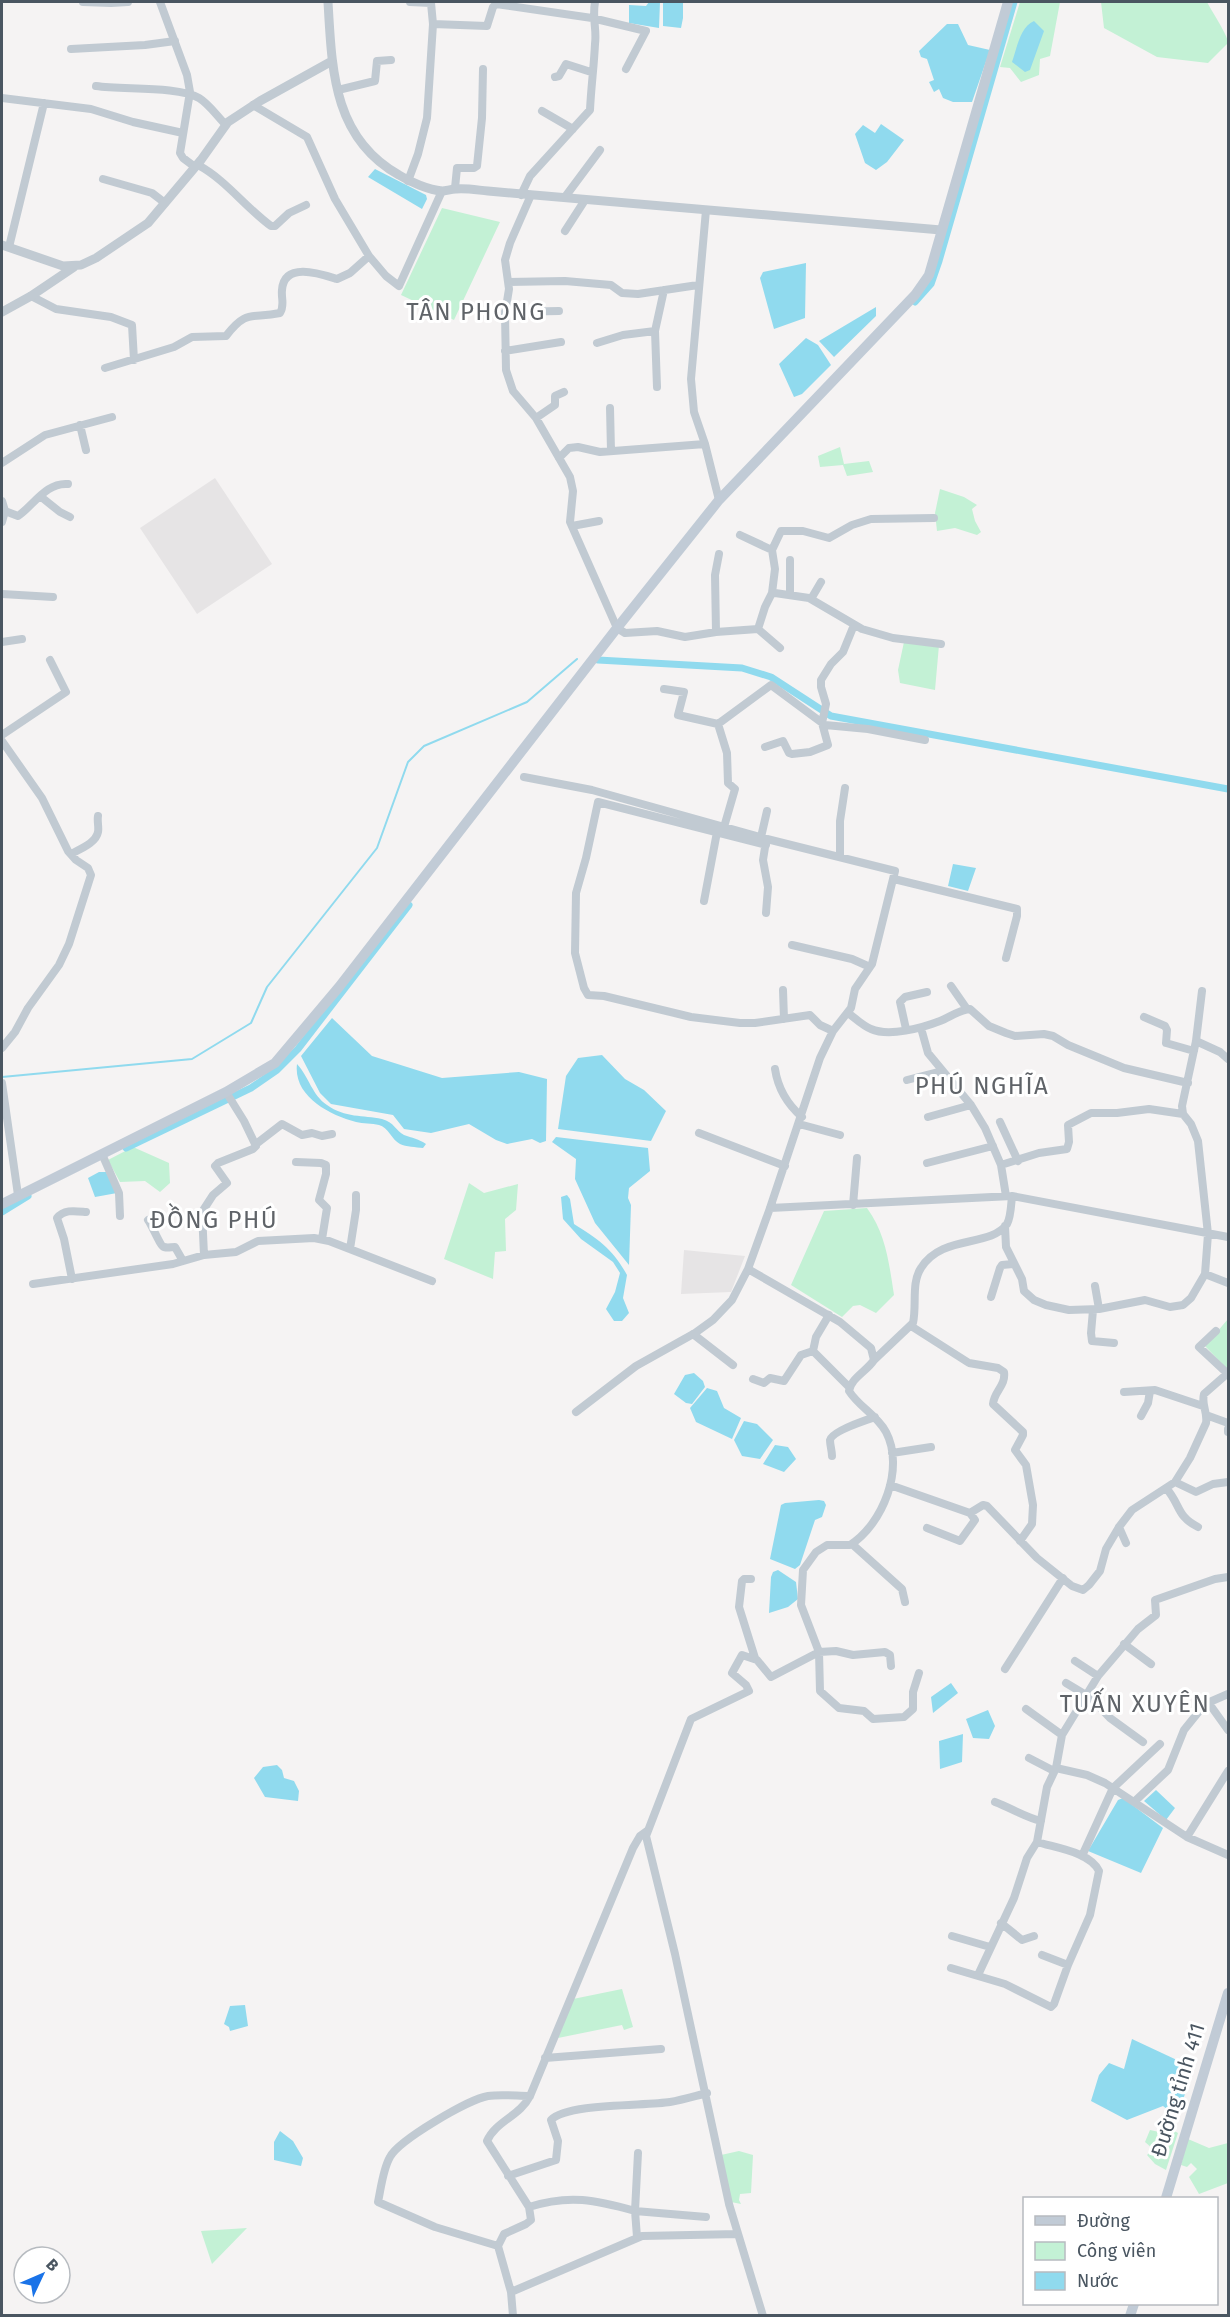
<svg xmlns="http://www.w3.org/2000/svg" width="1230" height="2317" font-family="'Fira Sans',sans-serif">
<rect width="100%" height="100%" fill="#f5f3f3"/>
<path fill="#e6e4e5" d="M 215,478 L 272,564 L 197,614 L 140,528 Z
M 684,1250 L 745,1256 L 731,1292 L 681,1294 Z"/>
<path fill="#c3f1d5" d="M 1020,2 L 1060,2 L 1050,56 L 1040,59 L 1039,75 L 1021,82 L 1010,68 L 1000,67 Z
M 1101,2 L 1207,2 C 1212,12 1228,35 1228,43 L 1208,63 L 1157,57 L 1104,28 Z
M 442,208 L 500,222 L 454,320 L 401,295 Z
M 840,447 L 844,464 L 869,461 L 873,472 L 847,476 L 843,465 L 820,467 L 818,456 Z
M 940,489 L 964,497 L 977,505 L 972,509 L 975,521 L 981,532 L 977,535 L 955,528 L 937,531 L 935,513 Z
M 904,642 L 939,645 L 935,690 L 900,683 L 898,670 Z
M 133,1147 L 169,1163 L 170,1183 L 160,1192 L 145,1181 L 120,1182 L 108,1160 Z
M 469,1183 L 484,1193 L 518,1184 L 516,1210 L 505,1219 L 506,1251 L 495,1252 L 493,1279 L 444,1259 Z
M 867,1208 C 886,1234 889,1263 894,1295 L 876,1313 L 860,1305 L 853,1306 L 842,1317 L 791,1285 L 824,1211 Z
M 1228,1319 L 1228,1370 L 1205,1346 Z
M 622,1989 L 633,2027 L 624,2030 L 622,2025 L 558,2038 L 573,1999 Z
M 1171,2129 L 1178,2133 L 1166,2170 L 1155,2164 L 1147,2155 L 1153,2149 L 1145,2142 L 1150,2130 L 1164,2133 Z
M 1188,2139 L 1209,2148 L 1228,2143 L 1228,2183 L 1199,2194 L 1189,2177 L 1197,2169 L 1191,2163 L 1187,2167 L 1181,2165 Z
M 739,2151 L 753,2155 L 751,2193 L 740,2194 L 739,2200 L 741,2204 L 731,2202 L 721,2155 Z
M 247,2228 L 212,2264 L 201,2231 Z"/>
<path fill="#90daee" d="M 649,2 L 660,2 L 659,28 L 629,23 L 629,5 L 646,6 Z
M 663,2 L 683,2 L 683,18 L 681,28 L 663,26 Z
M 1034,21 L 1044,31 L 1030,70 L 1025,72 L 1012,62 C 1017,48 1020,27 1034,21 Z
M 947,24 L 958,24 L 968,45 L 990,50 L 972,102 L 953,102 L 943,98 L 939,89 L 934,92 L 929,82 L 934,80 L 927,59 L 921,57 L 919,51 Z
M 881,124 L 904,140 L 887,162 L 876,170 L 865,163 L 855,134 L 863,125 L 875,133 Z
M 375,169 L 426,195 L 427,199 L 422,209 L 368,177 Z
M 806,263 L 805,318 L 774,329 L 760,278 L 763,272 Z
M 876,307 L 876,316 L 834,357 L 819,341 Z
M 806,338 L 818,345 L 831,365 L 802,394 L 794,397 L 779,364 Z
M 953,864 L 976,868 L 968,891 L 948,886 Z
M 332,1018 L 372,1056 L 442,1078 L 519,1072 L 547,1079 L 546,1141 L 540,1143 L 532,1139 L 507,1144 L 496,1140 L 469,1124 L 431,1133 L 404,1129 L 393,1115 L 331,1104 L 320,1093 L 301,1056 Z
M 602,1055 L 625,1079 L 644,1090 L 666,1111 L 651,1141 L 558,1129 L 566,1076 L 578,1058 Z
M 297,1064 C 309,1077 312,1095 327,1105 C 345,1118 363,1115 382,1119 C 394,1122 396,1131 404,1135 C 412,1138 419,1139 426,1144 L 423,1148 C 416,1147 406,1147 400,1144 C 392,1140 388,1127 379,1125 C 372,1123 363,1124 356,1122 C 329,1115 293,1096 297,1064 Z
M 556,1137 L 648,1148 L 650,1171 L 629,1188 L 628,1198 L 631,1205 L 629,1265 L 595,1223 L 575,1179 L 576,1159 L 552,1142 Z
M 99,1172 L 106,1172 L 117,1193 L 95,1197 L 88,1178 Z
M 567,1195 L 570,1199 L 574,1224 C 598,1239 613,1249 627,1275 L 623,1298 L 629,1313 L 622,1321 L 614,1321 L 606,1309 L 615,1292 L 620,1273 L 613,1262 L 581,1239 L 563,1219 L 561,1197 Z
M 694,1373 L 703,1381 L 705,1387 L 692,1404 L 686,1403 L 674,1394 L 685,1375 Z
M 707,1388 L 717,1391 L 724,1408 L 741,1418 L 732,1439 L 696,1422 L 690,1408 Z
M 744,1421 L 757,1424 L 773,1440 L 760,1459 L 742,1456 L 734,1440 Z
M 775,1445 L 788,1447 L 796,1459 L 784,1472 L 763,1464 Z
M 819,1500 L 824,1501 L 826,1505 L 822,1517 L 815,1520 L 800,1565 L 795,1569 L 770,1559 L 781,1505 L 785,1503 Z
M 778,1570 L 796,1582 L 798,1599 L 788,1607 L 769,1613 L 771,1577 L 773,1572 Z
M 951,1683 L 958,1693 L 933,1713 L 931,1697 Z
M 988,1710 L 995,1726 L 989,1739 L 973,1738 L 966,1719 Z
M 963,1734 L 962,1762 L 940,1769 L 939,1741 Z
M 277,1765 L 282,1770 L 284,1778 L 294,1781 L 299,1791 L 298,1801 L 265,1797 L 254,1778 L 263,1767 Z
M 1156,1790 L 1175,1808 L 1166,1820 L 1144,1801 Z
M 1123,1798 L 1163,1828 L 1141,1873 L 1088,1851 L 1118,1800 Z
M 245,2005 L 248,2026 L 230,2031 L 229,2027 L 224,2024 L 230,2006 Z
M 1132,2039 L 1194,2068 L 1177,2117 L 1163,2106 L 1127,2120 L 1091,2101 L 1099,2075 L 1109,2063 L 1124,2069 Z
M 280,2131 L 293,2141 L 303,2158 L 301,2166 L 274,2160 L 274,2142 Z"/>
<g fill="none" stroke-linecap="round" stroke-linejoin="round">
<path stroke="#90daee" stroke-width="2" d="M 2,1077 L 192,1059 L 251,1023 L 267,987 L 377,848 L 408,762 L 424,746 L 527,702 L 577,659"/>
<path stroke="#90daee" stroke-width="7" d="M 915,302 L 931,284 L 939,261 L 1014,2
M 598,660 L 742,668 L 771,677 L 831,716 L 1228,789
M 126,1148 L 251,1088 L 277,1070 L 298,1049 L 409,905
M 2,1212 L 28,1196"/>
<path stroke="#c1cad2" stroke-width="8" d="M 83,2 L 111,3 L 128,2
M 160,2 L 187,75 L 190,92 L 180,153 L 183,158 L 195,167
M 433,24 L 487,26 L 493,7 L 496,4 L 592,18 L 646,31 L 626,69
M 71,49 L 145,45 L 175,41
M 555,77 L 559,76 L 566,64 L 591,72
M 96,86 C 123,90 178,86 199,98 C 209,104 217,116 226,125
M 338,90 L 375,81 L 377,61 L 391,60
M 2,98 L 91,109 L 133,122 L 183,133
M 253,105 L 307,137 L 335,199 L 369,256 L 386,276 L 399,286 L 442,191
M 542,111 L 573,129
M 198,165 C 226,180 245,207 271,226 L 275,226 L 289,213 L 306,205
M 103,179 L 152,193 L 165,203
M 408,181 L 418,154 L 427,118 L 433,24 L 431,3 L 410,2
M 455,188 L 457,168 L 474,168 L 477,166 L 482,118 L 483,69
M 521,195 L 530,176 L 590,110 C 591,88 594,66 595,44 C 597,29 592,19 595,2
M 531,195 L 510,243 L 505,260 L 509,289 L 505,314 L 506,370 L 513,391 L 536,418 L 570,477 L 573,491 L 570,522 L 617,628 L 625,633 L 657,631 L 685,637 L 716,632 L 758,629 L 765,607 L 772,593 L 775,593 L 809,598 L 862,629 L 893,638 L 941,644
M 565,197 L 600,150
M 706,210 L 691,379 L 694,412 L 705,444 L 719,500
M 565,231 L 585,200
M 9,247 L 44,103
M 508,282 L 565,281 L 611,285 L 622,293 L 638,294 L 698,285
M 31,296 L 56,309 L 111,317 L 132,325 L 134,360
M 505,312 L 559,311
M 597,343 L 623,335 L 655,331
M 505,351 L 561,342
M 105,368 L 174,347 L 192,337 L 226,336 C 247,309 251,319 280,313 C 285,305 281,299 282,290 C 284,261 321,274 337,279 L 350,273 L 369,256
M 657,387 L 655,331 L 664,290
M 610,408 L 611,451
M 536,418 L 555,405 L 555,396 L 564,392
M 80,425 L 86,450
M 559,458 L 569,448 L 578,447 L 600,452 L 705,444
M 2,463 L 45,435 L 112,417
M 40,496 L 60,512 L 70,517
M 2,501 L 5,511 L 2,522
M 5,511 L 18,516 C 34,505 46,482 68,484
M 572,526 L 599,521
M 740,535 L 772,550 L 775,569 L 772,593
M 772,550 L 781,531 L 803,531 L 829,538 L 852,525 L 871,519 L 934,518
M 2,594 L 53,597
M 790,594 L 790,560
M 811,599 L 821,582
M 758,629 L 780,648
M 716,632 L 715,575 L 719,554
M 2,642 L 22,639
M 664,689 L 684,692 L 678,715 L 718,724 L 771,685 L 825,725 L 868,729 L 925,740
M 718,724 L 727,753 L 728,783 L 735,789 L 724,827
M 2,735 L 66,692 L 50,660
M 2,741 L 42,798 L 68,851 L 76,860 L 88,868 L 91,875 L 69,944 L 59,965 L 28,1008 L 15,1032 L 2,1048
M 765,747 L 783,741 L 789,753 L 792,754 L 810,752 L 828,745 L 822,723 L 826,704 L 821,687 L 821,680 L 831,664 L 843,652 L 854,625
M 524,777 L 592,790 L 767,839 L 895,871 L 872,964 L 855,989 L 851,1008 L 833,1031 L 820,1058 L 770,1208 L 748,1269 L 732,1300 L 713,1320 L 695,1333 L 636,1366 L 576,1412
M 761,837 L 767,811
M 766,845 L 598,802 L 586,858 L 576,893 L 575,953 L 584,988 L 588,995 L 604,996 L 691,1017 L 740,1023 L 755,1023 L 810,1015 L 820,1025 L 833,1031
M 71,854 C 80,849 96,843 98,832 C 99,827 97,821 98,816
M 840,857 L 840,821 L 845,788
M 894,879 L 1017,909 L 1017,916 L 1006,958
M 704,901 L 717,832
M 766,913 L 768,887 L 763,860 L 766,841
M 792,945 L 852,959 L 870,967
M 951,986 L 967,1009
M 783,990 L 784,1019
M 848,1013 C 855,1018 863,1026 871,1029 C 889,1037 922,1028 940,1021 C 950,1017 959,1010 970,1009 L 989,1026 L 1006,1033 L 1015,1036 L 1044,1034 L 1053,1036 L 1068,1045 L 1124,1068 L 1188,1083
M 1144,1017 L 1165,1026 L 1167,1030 L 1166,1043 L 1194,1051
M 921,1028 L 928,1053 L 971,1105 L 985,1128 L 1001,1165 L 1006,1196
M 906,1029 L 900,1002 L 905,997 L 927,992
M 1196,1041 L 1220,1052 L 1228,1059
M 775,1069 C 778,1089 787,1104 802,1117
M 907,1080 L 942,1071
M 2,1083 L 18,1195
M 928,1117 L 971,1105
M 1000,1122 L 1018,1161
M 799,1124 L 840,1135
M 699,1133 L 785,1166
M 256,1144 L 282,1124 L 302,1135 L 312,1133 L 322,1136 L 332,1134
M 102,1154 L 119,1193 L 120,1216
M 296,1162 L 321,1163 L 326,1165 L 326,1174 L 319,1200 L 327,1208 L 322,1239
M 927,1163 L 993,1146
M 1001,1165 L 1039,1153 L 1067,1149 L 1069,1142 L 1068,1125 L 1091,1113 L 1117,1113 L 1149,1109 L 1183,1114
M 853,1205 L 857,1158
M 770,1208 L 1012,1196 L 1228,1237
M 148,1220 C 152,1225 160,1246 164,1247 C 168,1248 171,1247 175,1247 L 183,1261
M 1005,1226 L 1006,1247 L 1022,1279 L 1024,1291 L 1034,1300 L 1046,1305 L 1069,1310 L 1099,1309 L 1145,1300 L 1170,1307 L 1183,1305 L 1191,1298 L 1205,1274 L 1208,1234 L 1198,1141 L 1191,1124 L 1183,1114 L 1182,1106 L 1196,1041 L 1202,991
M 350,1249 L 356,1210 L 356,1195
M 204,1255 L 202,1212 L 213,1195 L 227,1183 L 215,1166 L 218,1163 L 253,1149 L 256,1146 L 244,1121 L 226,1092
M 748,1269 L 840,1322 L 871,1348 L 874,1360 C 867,1371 851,1378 849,1391 C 859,1407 877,1415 886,1432 C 905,1468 883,1524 850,1545 L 827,1545 L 816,1552 L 803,1570 L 801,1605 L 819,1652 L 820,1691 L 839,1708 L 864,1711 L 873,1719 L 904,1717 L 913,1709 L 913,1692 L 919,1673
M 1205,1274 L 1228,1283
M 72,1279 L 64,1239 L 57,1218 C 64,1209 75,1211 86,1212
M 33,1284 L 173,1264 L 204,1255 L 236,1252 L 258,1241 L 314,1238 L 329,1241 L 432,1281
M 1095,1286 L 1099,1309
M 991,1297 L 1000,1268 L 1002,1265 L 1013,1264
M 1093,1310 L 1091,1333 L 1092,1341 L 1114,1343
M 829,1315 L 816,1337 L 813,1351 L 849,1387
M 911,1326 L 969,1363 L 998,1368 L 1004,1372 C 1006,1386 994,1391 993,1404 L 1023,1432 L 1023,1435 L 1015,1450 L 1026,1465 L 1033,1505 L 1032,1524 L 1020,1541
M 1216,1331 L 1199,1347 L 1228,1374
M 693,1334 L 733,1365
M 874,1360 L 913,1323 C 917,1305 911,1283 921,1268 C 942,1234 990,1248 1007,1224 C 1011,1217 1011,1205 1012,1196
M 753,1379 L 764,1383 L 770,1378 L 784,1381 L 801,1355 L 813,1351
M 1124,1392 L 1155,1390 L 1203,1406
M 1206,1415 L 1228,1423
M 1141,1416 L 1148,1403 L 1150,1391
M 1228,1429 L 1228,1432
M 892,1453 L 931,1447
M 832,1456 C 832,1451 830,1445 830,1440 C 832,1431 866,1420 875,1417
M 1175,1482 L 1196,1492 L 1213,1484 L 1228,1482
M 890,1485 L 970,1513 L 975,1520 L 960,1541 L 927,1528
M 1166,1488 C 1181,1505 1176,1516 1198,1527
M 970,1513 L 983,1505 L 987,1506 L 1037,1558 L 1072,1586 L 1083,1590 L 1089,1585 L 1100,1571 L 1106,1549 L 1119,1527 L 1132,1510 L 1175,1482 L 1190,1458 L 1206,1423 C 1208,1412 1201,1405 1204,1394 L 1228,1373
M 1119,1527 L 1126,1543
M 852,1544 L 902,1589 L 905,1602
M 1228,1577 L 1215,1579 L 1155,1600 L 1156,1615 L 1138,1629 L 1098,1676 L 1062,1735 L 1056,1768 L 1087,1775 L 1105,1783 L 1187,1837 L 1228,1855
M 751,1579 L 744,1579 L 742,1581 L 739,1607 L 755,1658
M 1124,1644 L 1151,1664
M 1075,1661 L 1098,1676
M 1005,1669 L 1063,1578
M 1066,1683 L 1091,1698 L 1110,1718 L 1143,1742
M 1208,1702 L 1228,1730
M 1026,1709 L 1062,1735
M 1029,1758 L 1054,1771
M 995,1802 C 1011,1808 1025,1817 1041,1821
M 1134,1802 L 1168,1770 L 1184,1730 L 1205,1704 L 1228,1694
M 1187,1837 L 1228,1771
M 1082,1856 L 1113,1788 L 1160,1744
M 1001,1923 L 1022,1940 L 1034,1936
M 952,1936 L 990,1947
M 1042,1955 L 1068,1965
M 951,1968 L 1005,1984 L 1051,2007 L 1054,2004 L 1068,1965 L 1090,1915 L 1099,1871 C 1090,1852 1056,1848 1037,1842
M 978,1975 L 1014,1898 L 1027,1858 L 1037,1842 L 1047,1787 L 1056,1768
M 545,2058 L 661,2049
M 638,2153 L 635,2211 L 706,2217
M 508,2176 L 556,2160 L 558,2141 L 551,2120 C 567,2103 645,2106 670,2102 C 682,2100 695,2096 707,2093
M 529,2207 C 569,2194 596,2200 635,2211 L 637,2237
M 498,2246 L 435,2227 L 378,2202 C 381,2188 383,2169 390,2157 C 399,2140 469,2099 488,2096 C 501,2094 517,2096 530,2096
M 511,2292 L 642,2236 L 738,2234
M 513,2316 L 511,2292 L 498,2246 L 504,2234 L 526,2224 L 531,2220 L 529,2207 L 487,2141 C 496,2121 520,2116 530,2096 L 633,1848 L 640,1836 L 647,1831
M 763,2316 L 729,2204 L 675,1954 L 646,1836 L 691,1719 L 749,1691 L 746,1685 L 732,1673 L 742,1655 L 757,1660 L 771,1677 L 819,1652 L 836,1651 L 853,1655 L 885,1652 L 890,1655 L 891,1666"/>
<path stroke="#c1cad2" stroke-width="9" d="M 328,2 C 332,70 333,138 399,175 C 410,182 429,190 442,191 C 446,191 451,189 456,189 C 466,188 477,190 488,191 L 941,230
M 2,245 L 63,266 L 81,265 L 96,258 L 148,223 L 201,160 L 228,122 L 260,101 L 332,61
M 2,312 L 31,296 L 74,267"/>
<path stroke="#c1cbd6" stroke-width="10" d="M 2,1204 L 226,1092 L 275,1063 L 339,987 L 617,628 L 719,500 L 915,295 L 929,275 L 1008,2
M 1166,2198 L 1228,1993
M 1130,2316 L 1134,2304"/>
</g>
<g text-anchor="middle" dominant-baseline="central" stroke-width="6" stroke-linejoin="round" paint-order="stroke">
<g font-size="21" fill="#4a5661" stroke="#fff">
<text transform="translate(1178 2090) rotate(-73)">Đường tỉnh 411</text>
</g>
<g font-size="24" letter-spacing="1.5" fill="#5f6368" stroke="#fff">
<text x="476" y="312">TÂN PHONG</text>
<text x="982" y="1086">PHÚ NGHĨA</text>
<text x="214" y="1220">ĐỒNG PHÚ</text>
<text x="1135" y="1704">TUẤN XUYÊN</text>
</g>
</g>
<rect width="1230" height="2317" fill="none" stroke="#4a5661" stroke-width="6"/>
<rect x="1023" y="2197" width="195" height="108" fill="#ffffff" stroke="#b7bbc0" stroke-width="1.5"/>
<rect x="1035" y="2216" width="30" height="9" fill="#c1cbd6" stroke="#b7bbc0" stroke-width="1.5"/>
<text x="1077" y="2227" font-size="18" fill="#4a5661">Đường</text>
<rect x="1035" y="2242" width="30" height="18" fill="#c3f1d5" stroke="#b7bbc0" stroke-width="1.5"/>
<text x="1077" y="2257" font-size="18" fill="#4a5661">Công viên</text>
<rect x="1035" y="2272" width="30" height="18" fill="#90daee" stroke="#b7bbc0" stroke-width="1.5"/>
<text x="1077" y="2287" font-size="18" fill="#4a5661">Nước</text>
<g transform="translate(42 2275) rotate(46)"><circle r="28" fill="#ffffff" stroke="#b7bbc0" stroke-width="1.5"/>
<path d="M0-4.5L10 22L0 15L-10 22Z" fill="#1a73e8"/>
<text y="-9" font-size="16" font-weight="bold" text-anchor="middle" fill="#4a5661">B</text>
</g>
</svg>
